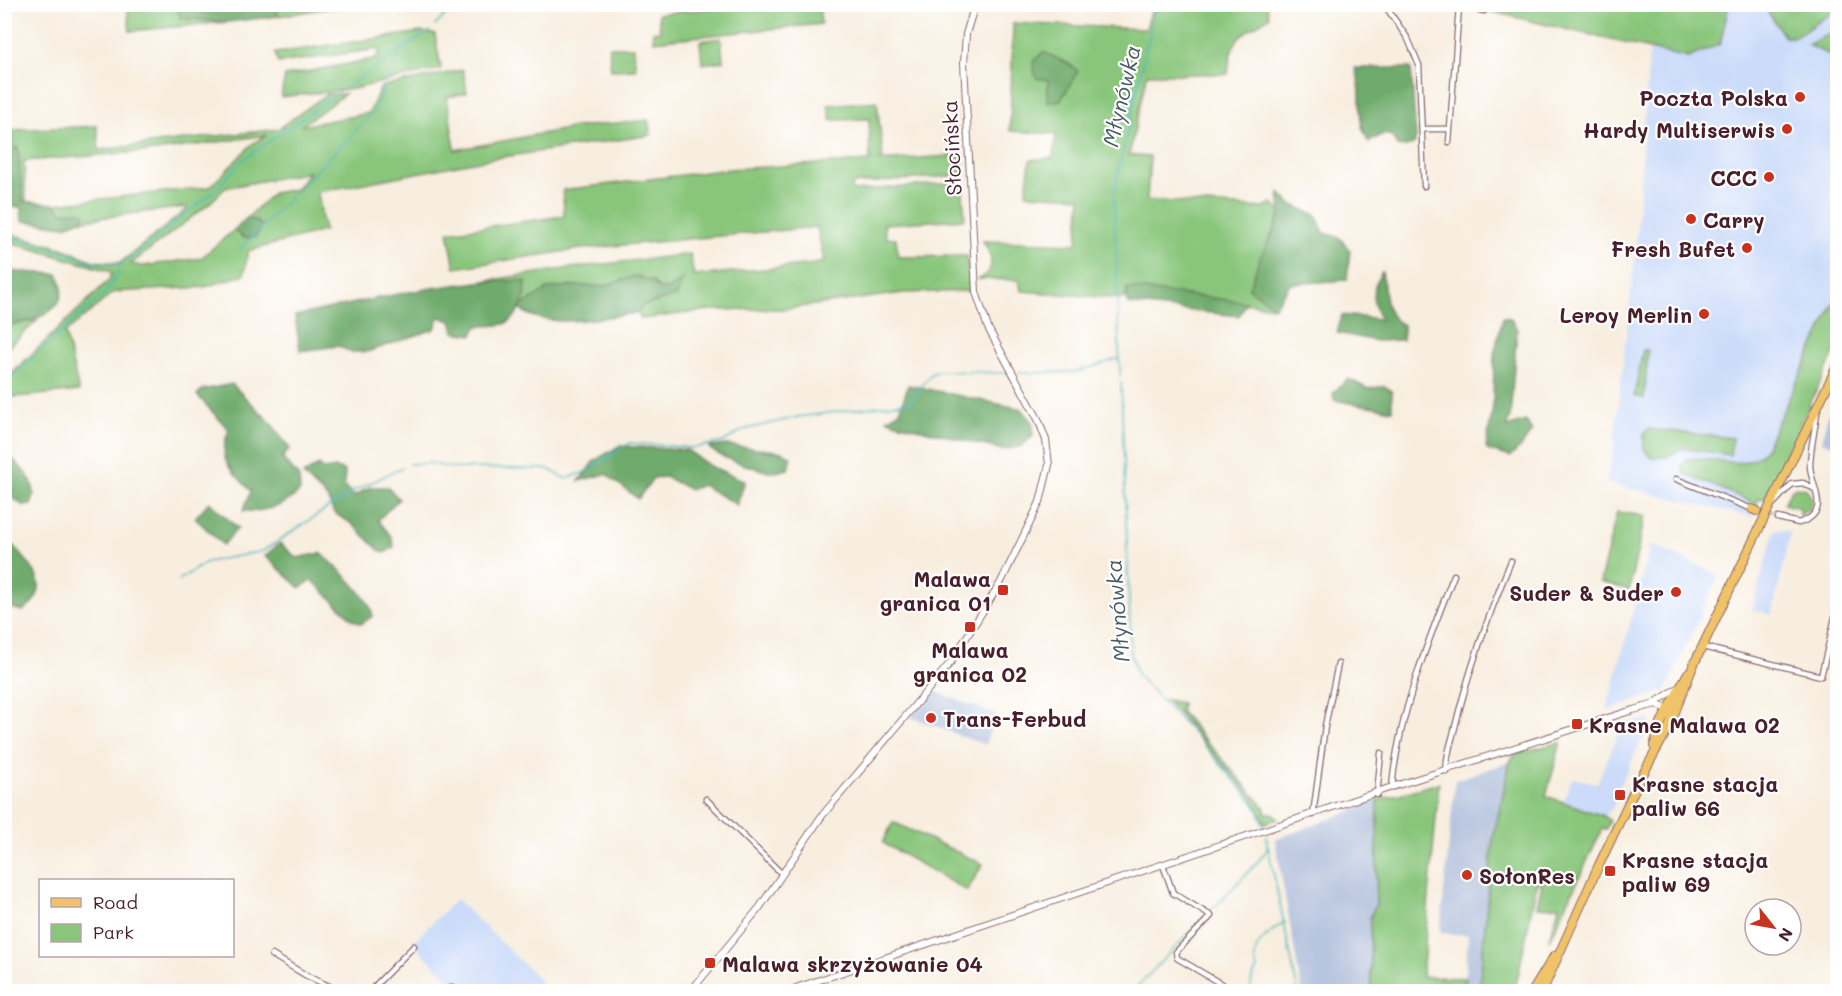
<svg xmlns="http://www.w3.org/2000/svg" width="1842" height="996" font-family="Mali,sans-serif">
<rect width="100%" height="100%" fill="#fff"/>
<filter id="ink" filterUnits="userSpaceOnUse"><feTurbulence type="fractalNoise" baseFrequency=".0167" numOctaves="2"/><feDisplacementMap in="SourceGraphic" scale="12" xChannelSelector="R" yChannelSelector="G"/><feConvolveMatrix kernelMatrix="1 2 1 2 8 2 1 2 1" color-interpolation-filters="sRGB"/></filter>
<filter id="wash" filterUnits="userSpaceOnUse"><feTurbulence type="fractalNoise" baseFrequency=".008" numOctaves="4" result="noise"/><feDisplacementMap in="SourceGraphic" scale="24" xChannelSelector="R" yChannelSelector="G"/><feGaussianBlur stdDeviation="1.35" result="paint"/><feColorMatrix in="noise" values="0 0 0 0 0 0 0 0 0 0 0 0 0 0 0 0 0 1.4 0 .05"/><feComposite in="paint" operator="in"/></filter>
<g filter="url(#wash)">
<rect width="100%" height="100%" fill="#f8eedf"/>
<path fill="#cbdbf9" d="M 1729,5 L 1763,5 L 1785,37 L 1795,37 L 1837,9 L 1837,342 L 1752,517 L 1606,483 L 1613,453 L 1636,247 L 1649,50 L 1688,58 L 1720,44 Z
M 1775,529 L 1791,532 L 1772,615 L 1752,609 Z
M 1650,544 L 1719,575 L 1666,690 L 1606,711 L 1636,601 L 1639,602 L 1642,593 L 1640,588 Z
M 1652,719 L 1619,788 L 1621,789 L 1612,809 L 1603,816 L 1564,801 L 1572,778 L 1597,783 L 1623,723 Z
M 456,899 L 542,982 L 533,991 L 443,991 L 449,985 L 449,979 L 412,943 Z"/>
<path fill="#b7c5de" d="M 1837,398 L 1837,445 L 1822,443 L 1826,421 Z
M 934,691 L 995,714 L 985,745 L 911,717 Z
M 1510,762 L 1493,839 L 1479,991 L 1464,991 L 1468,935 L 1440,933 L 1455,780 Z
M 1378,800 L 1376,904 L 1370,919 L 1371,991 L 1302,991 L 1275,840 Z"/>
<path fill="#89c67c" stroke="#6a7254" stroke-width="1.5" fill-rule="evenodd" d="M 757,4 L 819,5 L 821,24 L 654,41 L 653,32 L 660,31 L 658,14 Z
M 127,5 L 178,5 L 180,18 L 228,22 L 130,31 Z
M 276,5 L 352,5 L 278,16 Z
M 1153,5 L 1267,5 L 1269,17 C 1240,37 1231,35 1228,74 L 1147,74 L 1129,155 L 1150,157 L 1147,200 L 1264,208 L 1272,203 L 1281,211 L 1249,288 L 1274,307 L 1127,288 L 1126,299 L 1021,291 L 1019,280 L 979,279 C 997,269 992,256 983,241 L 1077,244 L 1081,197 L 1026,194 L 1030,160 L 1053,158 L 1056,134 L 1010,131 L 1013,23 L 1146,29 Z
M 1463,5 L 1729,5 L 1720,44 L 1688,58 Z
M 1763,5 L 1837,5 L 1837,9 L 1795,37 L 1785,37 Z
M 1837,26 L 1837,58 L 1808,45 L 1832,32 L 1832,29 Z
M 421,32 L 435,34 L 441,69 L 353,89 L 281,97 L 285,76 L 378,58 L 379,49 L 278,63 L 275,53 Z
M 721,38 L 723,61 L 702,64 L 700,41 Z
M 609,47 L 633,47 L 636,69 L 611,70 Z
M 463,70 L 467,93 L 447,97 L 455,150 L 577,127 L 648,120 L 651,135 L 489,159 L 318,192 L 324,231 L 248,251 L 244,275 L 205,287 L 114,292 L 65,333 L 79,391 L 5,398 L 5,380 L 109,280 L 112,272 L 5,241 L 5,232 L 65,249 L 93,261 L 120,263 L 187,209 L 186,207 L 82,220 L 84,214 L 62,212 L 54,204 L 210,187 L 252,144 L 267,135 L 155,151 L 24,161 L 26,201 L 22,201 L 18,148 L 13,148 L 11,130 L 97,126 L 99,150 L 278,129 L 327,94 L 345,94 L 301,126 L 369,113 L 381,87 ZM 309,172 L 296,189 L 273,193 L 247,218 L 258,221 L 244,238 L 234,230 L 201,258 L 143,266 L 131,264 L 209,204 L 225,188 Z
M 877,101 L 883,159 L 877,161 L 962,155 L 964,175 L 852,184 L 853,191 L 962,182 L 965,219 L 884,224 L 886,238 L 896,238 L 898,257 L 967,256 L 970,291 L 903,293 L 784,309 L 710,310 L 641,319 L 637,313 L 641,306 L 677,296 L 682,280 L 671,288 L 659,289 L 653,282 L 636,276 L 604,286 L 570,286 L 548,289 L 519,307 L 497,280 L 471,283 L 571,268 L 690,254 L 694,276 L 814,264 L 824,262 L 817,227 L 581,249 L 455,268 L 448,232 L 564,216 L 563,190 L 730,169 L 870,161 L 869,119 L 831,120 L 828,105 Z
M 1837,297 L 1837,347 L 1765,499 L 1758,498 L 1757,504 L 1685,474 L 1682,466 L 1687,459 C 1715,455 1742,474 1764,451 Z
M 38,320 L 5,350 L 5,326 Z
M 1643,350 L 1648,350 L 1644,398 L 1634,396 Z
M 1649,429 L 1732,438 L 1730,455 L 1682,448 L 1666,457 L 1652,458 L 1644,449 L 1644,433 Z
M 1796,487 L 1806,489 L 1812,500 L 1809,509 L 1800,515 L 1800,508 L 1784,504 L 1791,490 Z
M 1617,512 L 1645,516 L 1629,590 L 1600,582 Z
M 1166,700 L 1182,703 L 1180,711 L 1265,808 L 1265,813 L 1273,813 L 1278,819 L 1265,823 L 1253,799 Z
M 1561,742 L 1546,796 L 1603,816 L 1610,821 L 1605,830 L 1602,829 L 1549,942 L 1559,906 L 1537,907 L 1542,883 L 1537,882 L 1515,991 L 1479,991 L 1493,839 L 1510,762 L 1515,754 Z
M 1439,783 L 1422,977 L 1466,978 L 1464,991 L 1371,991 L 1370,919 L 1376,904 L 1378,800 Z
M 893,822 L 983,864 L 967,891 L 883,843 Z"/>
<path fill="#6eab6c" stroke="#5c654c" stroke-width="1.5" d="M 178,5 L 276,5 L 278,16 L 228,22 L 180,18 Z
M 1043,52 L 1069,64 L 1078,71 L 1061,100 L 1048,102 L 1048,80 L 1036,78 L 1033,62 Z
M 1355,68 L 1411,68 L 1416,137 L 1414,144 L 1406,147 L 1397,146 L 1392,136 L 1383,134 L 1369,142 C 1353,118 1366,95 1355,68 Z
M 13,148 L 18,148 L 23,201 L 54,204 L 62,212 L 80,211 L 85,214 L 82,220 L 65,226 L 22,221 L 21,207 L 5,207 L 5,155 L 11,155 Z
M 1279,192 L 1290,204 L 1316,215 L 1324,233 L 1339,237 L 1350,250 L 1347,280 L 1290,284 L 1274,307 L 1249,288 L 1260,258 L 1276,227 L 1281,212 Z
M 247,218 L 262,225 L 256,237 L 244,238 L 234,230 Z
M 5,271 L 58,274 C 75,313 31,321 5,326 Z
M 1382,272 C 1386,292 1382,315 1403,325 L 1403,340 L 1377,341 L 1337,333 L 1342,315 L 1380,319 C 1371,300 1370,290 1382,272 Z
M 636,276 L 653,282 L 659,289 L 671,288 L 683,279 L 677,296 L 642,306 L 637,313 C 607,317 543,331 519,308 C 512,329 496,325 477,326 L 473,335 L 454,332 L 451,321 L 439,317 L 435,329 L 367,352 L 351,352 L 338,346 L 300,351 L 295,316 C 370,300 449,279 526,281 L 525,297 L 520,307 L 548,289 L 570,286 L 604,286 Z
M 1127,288 L 1230,300 L 1246,302 L 1239,316 L 1128,304 Z
M 1503,317 L 1510,318 L 1517,329 L 1510,418 L 1506,427 L 1526,421 L 1532,431 L 1521,447 L 1510,457 L 1487,450 L 1486,447 L 1493,407 L 1494,354 Z
M 1348,379 L 1369,389 L 1384,386 L 1392,391 L 1392,410 L 1334,400 L 1333,393 Z
M 232,384 L 270,422 L 290,449 L 282,458 L 299,477 L 300,491 C 285,507 266,512 243,511 L 251,491 C 231,469 216,462 229,430 L 197,395 L 202,390 Z
M 908,385 L 1022,409 L 1033,424 L 1033,435 L 1022,446 L 1002,450 L 893,422 L 887,419 L 900,411 Z
M 726,445 L 783,452 L 791,457 L 788,469 C 783,470 778,472 773,472 C 762,471 715,457 709,447 Z
M 619,446 L 687,450 L 710,466 L 745,481 L 737,505 L 702,485 L 690,490 L 666,477 L 653,478 L 638,499 L 606,474 L 579,481 L 594,461 Z
M 5,450 C 19,467 42,482 31,505 L 22,505 L 5,492 Z
M 319,465 L 323,470 L 336,468 L 345,471 L 344,486 L 354,496 L 370,487 L 388,487 L 399,499 L 378,520 L 391,536 L 394,547 L 385,553 L 380,551 L 351,523 L 334,513 L 327,498 L 303,475 Z
M 209,502 L 238,528 L 223,545 L 195,518 Z
M 5,536 C 24,561 60,584 23,611 L 11,608 L 5,603 Z
M 280,543 L 297,558 L 321,553 C 336,566 370,597 373,616 L 361,624 L 353,620 L 312,580 L 300,588 L 265,556 Z"/>
<g fill="none" stroke-linecap="round" stroke-linejoin="round">
<path stroke="#44b4bb" stroke-width="1.5" d="M 435,26 L 455,4
M 346,87 L 430,31
M 1114,193 L 1156,4
M 1114,198 L 1120,375
M 4,235 L 62,251 L 91,262 L 122,265 L 211,194 L 244,159 L 338,93
M 240,249 L 374,112 L 398,55
M 40,351 L 106,292 L 118,272
M 1018,373 L 1076,372 L 1120,358
M 1121,383 L 1131,656 L 1138,676 L 1197,737 L 1251,800 L 1258,810 L 1264,826
M 4,384 L 36,355
M 409,464 L 430,463 L 451,468 L 548,469 L 566,479 L 585,472 L 630,443 L 694,448 L 723,442 L 743,430 L 798,417 L 909,402 L 931,374 L 938,371 L 1007,373
M 178,580 L 207,562 L 263,551 L 352,492 L 403,467
M 1268,846 L 1298,992
M 4,980 L 15,992
M 1132,992 L 1254,866 L 1267,850 L 1267,836
M 1250,992 L 1252,978 L 1257,969 C 1248,947 1268,933 1285,922"/>
</g>
</g>
<g filter="url(#ink)">
<g fill="none" stroke-linecap="round" stroke-linejoin="round">
<path stroke="#d5c5bb" stroke-width="4.5" stroke-dasharray="4.5 2" stroke-linecap="butt" d="M 1757,511 L 1778,518"/>
<g stroke="#87676a" stroke-width="7">
<path id="minor" d="M 1384,4 L 1408,39 L 1419,65 L 1424,186
M 1453,4 L 1484,11
M 1423,129 L 1450,129
M 1449,142 L 1459,6
M 1676,479 L 1752,509
M 1774,503 L 1792,484 L 1803,483 L 1815,489
M 1778,518 L 1799,523 C 1833,512 1811,488 1810,466 C 1810,449 1815,430 1817,413
M 1703,647 L 1821,676 L 1838,605
M 1447,772 C 1445,759 1451,744 1454,731 C 1468,673 1488,616 1511,561
M 1392,787 C 1399,713 1427,644 1454,575
M 1377,795 L 1381,753
M 706,799 L 781,873
M 1313,815 L 1325,726 L 1338,664
M 1163,865 L 1173,893 L 1211,916 L 1176,952 L 1177,958 L 1235,992
M 272,955 L 307,976 L 342,992
M 369,992 L 414,946
M 447,992 L 452,987"/>
</g>
<g stroke="#87676a" stroke-width="8">
<path id="tertiary" d="M 1653,704 L 1678,688
M 690,992 L 760,907 L 821,817 L 951,662 L 1001,582 L 1040,502 L 1049,465 L 1046,440 L 1038,419 L 988,328 L 976,292 L 964,63 L 966,34 L 975,4
M 784,992 L 1392,787 L 1633,710 L 1656,704 L 1671,711"/>
</g>
<g stroke="#87676a" stroke-width="10">
<path id="primary" d="M 1752,509 L 1757,511
M 1654,746 L 1661,723 L 1688,673
M 1532,992 L 1554,956
M 1542,992 L 1598,867 L 1637,785 L 1669,727 L 1694,664 L 1838,364"/>
</g>
<use href="#minor" stroke="#fff" stroke-width="4.5"/>
<use href="#tertiary" stroke="#fff" stroke-width="6"/>
<use href="#primary" stroke="#f1c369" stroke-width="8"/>
</g>
</g>
<g fill="#c8321e" stroke="#fff" stroke-width="2">
<circle cx="1800" cy="97" r="6"/>
<circle cx="1787" cy="129" r="6"/>
<circle cx="1769" cy="177" r="6"/>
<circle cx="1691" cy="219" r="6"/>
<circle cx="1747" cy="248" r="6"/>
<circle cx="1704" cy="314" r="6"/>
<rect x="997" y="584" width="12" height="12" rx="3"/>
<circle cx="1676" cy="592" r="6"/>
<rect x="964" y="621" width="12" height="12" rx="3"/>
<circle cx="931" cy="718" r="6"/>
<rect x="1571" y="718" width="12" height="12" rx="3"/>
<rect x="1614" y="789" width="12" height="12" rx="3"/>
<rect x="1604" y="865" width="12" height="12" rx="3"/>
<circle cx="1467" cy="875" r="6"/>
<rect x="704" y="957" width="12" height="12" rx="3"/>
</g>
<g text-anchor="middle" dominant-baseline="central" stroke-width="4.5" stroke-linejoin="round" paint-order="stroke">
<g font-size="21" font-weight="bold" fill="#4a1f2b" stroke="#fff" text-anchor="end">
<text x="1788" y="97">Poczta Polska</text>
<text x="1775" y="129">Hardy Multiserwis</text>
<text x="1757" y="177">CCC</text>
<text x="1703" y="219" text-anchor="start">Carry</text>
<text x="1735" y="248">Fresh Bufet</text>
<text x="1692" y="314">Leroy Merlin</text>
<text x="991" y="578">Malawa<tspan x="991" dy="24">granica 01</tspan></text>
<text x="1664" y="592">Suder &amp; Suder</text>
<text x="970" y="649" text-anchor="middle">Malawa<tspan x="970" dy="24">granica 02</tspan></text>
<text x="943" y="718" text-anchor="start">Trans-Ferbud</text>
<text x="1589" y="724" text-anchor="start">Krasne Malawa 02</text>
<text x="1632" y="783" text-anchor="start">Krasne stacja<tspan x="1632" dy="24">paliw 66</tspan></text>
<text x="1622" y="859" text-anchor="start">Krasne stacja<tspan x="1622" dy="24">paliw 69</tspan></text>
<text x="1479" y="875" text-anchor="start">SołonRes</text>
<text x="722" y="963" text-anchor="start">Malawa skrzyżowanie 04</text>
</g>
<g font-size="21" fill="#4a1f2b" stroke="#fff">
<text transform="translate(951 148) rotate(-93)">Słocińska</text>
</g>
<g font-size="22" font-style="italic" fill="#485b65" stroke="#fff">
<text transform="translate(1121 96) rotate(-77)">Młynówka</text>
<text transform="translate(1117 611) rotate(-95)">Młynówka</text>
</g>
</g>
<rect width="1842" height="996" fill="none" stroke="#fff" stroke-width="24"/>
<rect x="39" y="879" width="195" height="78" fill="#ffffff" stroke="#b7a5aa" stroke-width="1.5"/>
<rect x="51" y="898" width="30" height="9" fill="#f1c369" stroke="#b7a5aa" stroke-width="1.5"/>
<text x="93" y="909" font-size="18" fill="#4a1f2b">Road</text>
<rect x="51" y="924" width="30" height="18" fill="#89c67c" stroke="#b7a5aa" stroke-width="1.5"/>
<text x="93" y="939" font-size="18" fill="#4a1f2b">Park</text>
<g transform="translate(1773 927) rotate(121)"><circle r="28" fill="#ffffff" stroke="#b7a5aa" stroke-width="1.5"/>
<path d="M0-4.5L10 22L0 15L-10 22Z" fill="#c8321e"/>
<text y="-9" font-size="16" font-weight="bold" text-anchor="middle" fill="#4a1f2b">N</text>
</g>
</svg>
